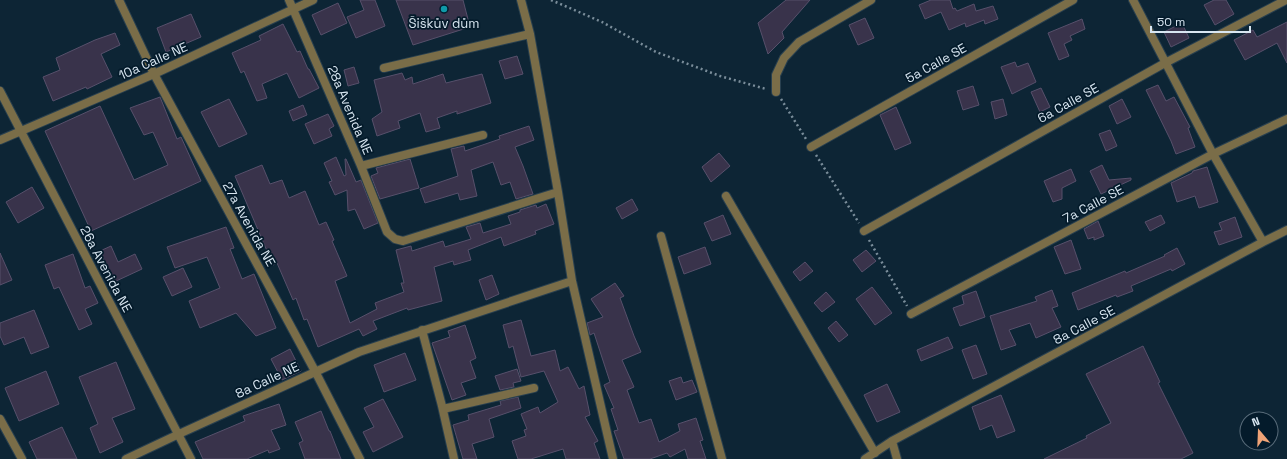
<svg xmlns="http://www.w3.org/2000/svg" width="1287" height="459" font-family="'Space Grotesk',sans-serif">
<rect width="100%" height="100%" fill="#0d2535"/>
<path fill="#39334b" stroke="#57506b" d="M 360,0 L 375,0 L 385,26 L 356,38 L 347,17 L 364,10 Z
M 396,0 L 463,0 L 470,27 L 413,45 Z
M 786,0 L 810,0 L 782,32 L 784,38 L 768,54 L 758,23 Z
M 931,0 L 950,0 L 953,9 L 955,8 L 957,11 L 974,4 L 976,11 L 993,6 L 998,19 L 985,24 L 984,20 L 966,27 L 965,23 L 949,30 L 941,12 L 925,19 L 919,5 Z
M 1214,0 L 1226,0 L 1234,14 L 1215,25 L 1204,5 Z
M 338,3 L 347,23 L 321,35 L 312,15 Z
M 191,14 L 201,37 L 166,52 L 157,28 Z
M 865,18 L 874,38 L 858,45 L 849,25 Z
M 1082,19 L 1085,29 L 1070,36 L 1072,40 L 1064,44 L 1069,56 L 1059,60 L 1048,33 Z
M 1287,22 L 1287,63 L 1277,43 L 1245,60 L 1234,40 L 1253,30 L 1257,37 Z
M 1182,23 L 1189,38 L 1171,47 L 1164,32 Z
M 283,24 L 297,52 L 300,51 L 308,69 L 309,69 L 319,88 L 299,98 L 287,73 L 262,84 L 267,98 L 257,101 L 244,71 L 241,73 L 232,53 L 261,40 L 259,36 Z
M 115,33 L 120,45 L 101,54 L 112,77 L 87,89 L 86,87 L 53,101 L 43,77 L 60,70 L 56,58 L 95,40 Z
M 517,56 L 523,74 L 505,79 L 499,61 Z
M 1015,62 L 1017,67 L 1028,63 L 1036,82 L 1012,94 L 1001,67 Z
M 354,67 L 359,83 L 348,86 L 344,70 Z
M 402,73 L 405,80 L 412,77 L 413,84 L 443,74 L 446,83 L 482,74 L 491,103 L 457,114 L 457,111 L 437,118 L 440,128 L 426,132 L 420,113 L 398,121 L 400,128 L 377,136 L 372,119 L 382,112 L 374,80 Z
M 1158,85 L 1166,101 L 1174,97 L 1190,127 L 1188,128 L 1195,147 L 1176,154 L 1171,141 L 1146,90 Z
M 973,86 L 979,105 L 963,110 L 957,91 Z
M 1041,88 L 1050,107 L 1040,112 L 1031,92 Z
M 160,97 L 177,139 L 181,137 L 201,181 L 91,231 L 45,131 L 100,106 L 134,180 L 168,165 L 153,132 L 144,135 L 130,108 Z
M 229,99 L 247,134 L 219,147 L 201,112 Z
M 1003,99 L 1007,115 L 995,119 L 991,102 Z
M 1122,99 L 1131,117 L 1117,124 L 1109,106 Z
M 303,105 L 307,115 L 293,121 L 289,111 Z
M 896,107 L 911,143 L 895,150 L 880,115 Z
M 328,114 L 334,126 L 329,129 L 332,136 L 314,144 L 305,124 Z
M 529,126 L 534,140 L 515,147 L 523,166 L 533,194 L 516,199 L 510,182 L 501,185 L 493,162 L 471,170 L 477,196 L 460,200 L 458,193 L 425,203 L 420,189 L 458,176 L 451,149 L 464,146 L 465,151 L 500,139 L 499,136 Z
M 1110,130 L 1117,146 L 1106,151 L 1099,134 Z
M 719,153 L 730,166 L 711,182 L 702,167 Z
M 336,157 L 344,176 L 346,175 L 345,159 L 346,159 L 356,182 L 361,180 L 378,223 L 364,229 L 355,209 L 348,211 L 347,190 L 335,195 L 329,182 L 332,181 L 324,163 Z
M 410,159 L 419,188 L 380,199 L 371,176 L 378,173 L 376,168 Z
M 262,165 L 270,184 L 282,180 L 289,198 L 305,191 L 319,225 L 326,222 L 334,240 L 332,241 L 347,276 L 335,281 L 350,323 L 377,309 L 375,303 L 404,292 L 401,283 L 404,283 L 396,250 L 411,246 L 412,251 L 443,241 L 445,247 L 471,239 L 466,227 L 480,223 L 483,233 L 511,224 L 508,216 L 520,212 L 520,210 L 536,205 L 537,208 L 546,204 L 554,224 L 535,231 L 536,234 L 504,246 L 501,237 L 468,250 L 471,260 L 454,265 L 453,261 L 434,267 L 442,301 L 408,310 L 407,308 L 373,321 L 377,329 L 363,336 L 359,329 L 318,347 L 307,319 L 304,320 L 296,298 L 293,300 L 277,263 L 273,265 L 235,176 Z
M 1102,165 L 1109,180 L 1131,178 L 1131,180 L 1101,194 L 1090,171 Z
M 1207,167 L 1218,202 L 1199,208 L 1195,196 L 1177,202 L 1171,183 L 1192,173 L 1193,171 Z
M 1071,169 L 1076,181 L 1062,188 L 1062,199 L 1053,202 L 1044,181 Z
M 32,187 L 44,208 L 18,223 L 6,202 Z
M 632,199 L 638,210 L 622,219 L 616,208 Z
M 723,215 L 731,234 L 712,241 L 704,223 Z
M 1161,215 L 1165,223 L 1150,231 L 1145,222 Z
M 1235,217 L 1242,237 L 1219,245 L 1214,232 L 1222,230 L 1219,223 Z
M 1098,221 L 1104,236 L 1094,240 L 1094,237 L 1088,239 L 1084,229 Z
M 226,227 L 234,248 L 230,249 L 242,279 L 254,274 L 276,328 L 256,336 L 236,313 L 200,328 L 189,301 L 220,288 L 207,257 L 175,268 L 167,247 Z
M 1071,240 L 1081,269 L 1065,274 L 1054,247 Z
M 111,246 L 118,262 L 135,254 L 142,269 L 114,282 L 100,251 Z
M 705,247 L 711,264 L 684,274 L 678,257 Z
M 1177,248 L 1185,264 L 1172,271 L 1171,269 L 1131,286 L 1133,291 L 1117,297 L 1116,295 L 1078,310 L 1072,293 L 1125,271 L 1126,273 L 1165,256 L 1164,255 Z
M 866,250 L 876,261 L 862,272 L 853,260 Z
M 0,253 L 12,280 L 0,285 Z
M 73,254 L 85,288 L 90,286 L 98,303 L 85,309 L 92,324 L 79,330 L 59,287 L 54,289 L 45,265 Z
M 805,262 L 813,271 L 800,281 L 793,272 Z
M 183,268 L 192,287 L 172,296 L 163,277 Z
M 492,275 L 499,294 L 486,300 L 479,280 Z
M 615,283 L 624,296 L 620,298 L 634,336 L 641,352 L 622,360 L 634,387 L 627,390 L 639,423 L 651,419 L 659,442 L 680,431 L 678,424 L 696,418 L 703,440 L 700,441 L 706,459 L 688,459 L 685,449 L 670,457 L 667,453 L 650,459 L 624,459 L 614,431 L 618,430 L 611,409 L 614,408 L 604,385 L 610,382 L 594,333 L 590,335 L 587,323 L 603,317 L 591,299 Z
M 872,287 L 892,313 L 875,325 L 856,299 Z
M 1052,290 L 1058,306 L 1052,308 L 1061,327 L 1036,338 L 1030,323 L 1009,330 L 1016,345 L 1001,350 L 990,316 L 1037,301 L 1035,297 Z
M 976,291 L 985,317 L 960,326 L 953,308 L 964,304 L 962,296 Z
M 826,292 L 835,302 L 822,312 L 814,303 Z
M 34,310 L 49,347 L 31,354 L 24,337 L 4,345 L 0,336 L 0,323 Z
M 521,320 L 531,356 L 555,350 L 560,371 L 568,367 L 579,389 L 584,386 L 590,415 L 585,417 L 598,441 L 594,443 L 600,459 L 566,459 L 563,449 L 531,459 L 518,459 L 512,441 L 526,436 L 524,430 L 527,429 L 521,414 L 538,407 L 540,413 L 558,402 L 544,371 L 521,377 L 513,346 L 509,348 L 503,325 Z
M 836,321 L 848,335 L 839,342 L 828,328 Z
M 465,325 L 476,358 L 470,361 L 476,378 L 461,383 L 466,395 L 452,400 L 432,343 L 450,337 L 448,331 Z
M 948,337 L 953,348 L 921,361 L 917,350 Z
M 976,345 L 987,374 L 973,379 L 962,350 Z
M 1143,346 L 1160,382 L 1158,383 L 1193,453 L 1181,459 L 1044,459 L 1087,438 L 1086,436 L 1111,423 L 1086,374 Z
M 290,349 L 301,371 L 282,380 L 271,359 Z
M 405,353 L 416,380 L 384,392 L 374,365 Z
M 116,362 L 135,409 L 112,418 L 123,442 L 100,453 L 90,428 L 98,424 L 79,377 Z
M 517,369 L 521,381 L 513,383 L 514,387 L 500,390 L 495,376 Z
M 46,371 L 59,404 L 19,421 L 5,388 Z
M 681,377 L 683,383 L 692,380 L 697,392 L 676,400 L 669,381 Z
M 887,384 L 900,412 L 877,422 L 864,395 Z
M 1001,395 L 1015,431 L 997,438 L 992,425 L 980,430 L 972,407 Z
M 518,397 L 521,408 L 489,419 L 494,437 L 472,444 L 477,459 L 463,459 L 453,425 L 469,420 L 468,415 L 501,405 L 500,401 Z
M 383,399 L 403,437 L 373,452 L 363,432 L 374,427 L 364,408 Z
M 279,404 L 286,425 L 271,430 L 280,449 L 269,453 L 268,450 L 247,459 L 203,459 L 195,442 L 245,421 L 243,416 Z
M 321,411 L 329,431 L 330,431 L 341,459 L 305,459 L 299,443 L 303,441 L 295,422 Z
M 62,427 L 77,459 L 37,459 L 29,442 Z"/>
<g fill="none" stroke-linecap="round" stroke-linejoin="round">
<g stroke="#29404f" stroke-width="10">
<path id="minor" d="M 119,0 L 154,74 L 315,371 L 360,459
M 289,0 L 361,166 L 387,232 L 395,239 L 403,241 L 558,192
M 521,0 L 530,34 L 558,192 L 572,281 L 613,459
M 1133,0 L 1213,154 L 1263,242
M 384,68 L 530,34
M 0,91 L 191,459
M 776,92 L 776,75 L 784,58 L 799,42 L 871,0
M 0,140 L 154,74 L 313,0
M 811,147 L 1073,0
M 361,166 L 483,135
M 726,196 L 875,453
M 864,231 L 1165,63 L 1286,0
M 661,236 L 722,459
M 911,314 L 1213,154 L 1287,119
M 422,330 L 442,406 L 454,459
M 443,409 L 534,388
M 0,419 L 22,459
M 892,441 L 897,459
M 126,459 L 179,434 L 359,352 L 572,281
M 865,459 L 892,441 L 1263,242 L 1287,230"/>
</g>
<path stroke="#7a8d9a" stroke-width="2.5" stroke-dasharray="2 3" stroke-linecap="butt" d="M 551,0 L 602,22 L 656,52 L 720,76 L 766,89
M 781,99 L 806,139
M 816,155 L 859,223
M 869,240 L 907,306"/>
<use href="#minor" stroke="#7a6d48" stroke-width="8"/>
</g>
<circle fill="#0f9aa8" stroke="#041b2b" stroke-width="1.5" cx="444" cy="9" r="4"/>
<g text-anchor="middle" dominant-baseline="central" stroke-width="3.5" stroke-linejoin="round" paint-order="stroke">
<g font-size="13" fill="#d8e6f1" stroke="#041b2b">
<text x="444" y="23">Šiškův dům</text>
</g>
<g font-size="13" fill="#d8e6f1" stroke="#041b2b">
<text transform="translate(153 61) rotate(-24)">10a Calle NE</text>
<text transform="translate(936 63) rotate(-29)">5a Calle SE</text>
<text transform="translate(1068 103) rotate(-29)">6a Calle SE</text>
<text transform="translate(350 110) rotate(67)">28a Avenida NE</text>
<text transform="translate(1093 204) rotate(-28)">7a Calle SE</text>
<text transform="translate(249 224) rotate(61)">27a Avenida NE</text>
<text transform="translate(106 269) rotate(62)">26a Avenida NE</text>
<text transform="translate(1084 325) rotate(-28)">8a Calle SE</text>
<text transform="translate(267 380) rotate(-25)">8a Calle NE</text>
</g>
</g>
<g transform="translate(1259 431) rotate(341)"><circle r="19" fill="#041b2b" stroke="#596c7a"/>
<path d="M0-3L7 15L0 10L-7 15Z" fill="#efa377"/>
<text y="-6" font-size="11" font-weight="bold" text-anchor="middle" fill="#d8e6f1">N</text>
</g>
<path d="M1151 26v6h99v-6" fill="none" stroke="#d8e6f1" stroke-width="2"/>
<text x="1157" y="26" font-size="12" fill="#d8e6f1" stroke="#041b2b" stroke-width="3" paint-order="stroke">50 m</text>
</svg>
